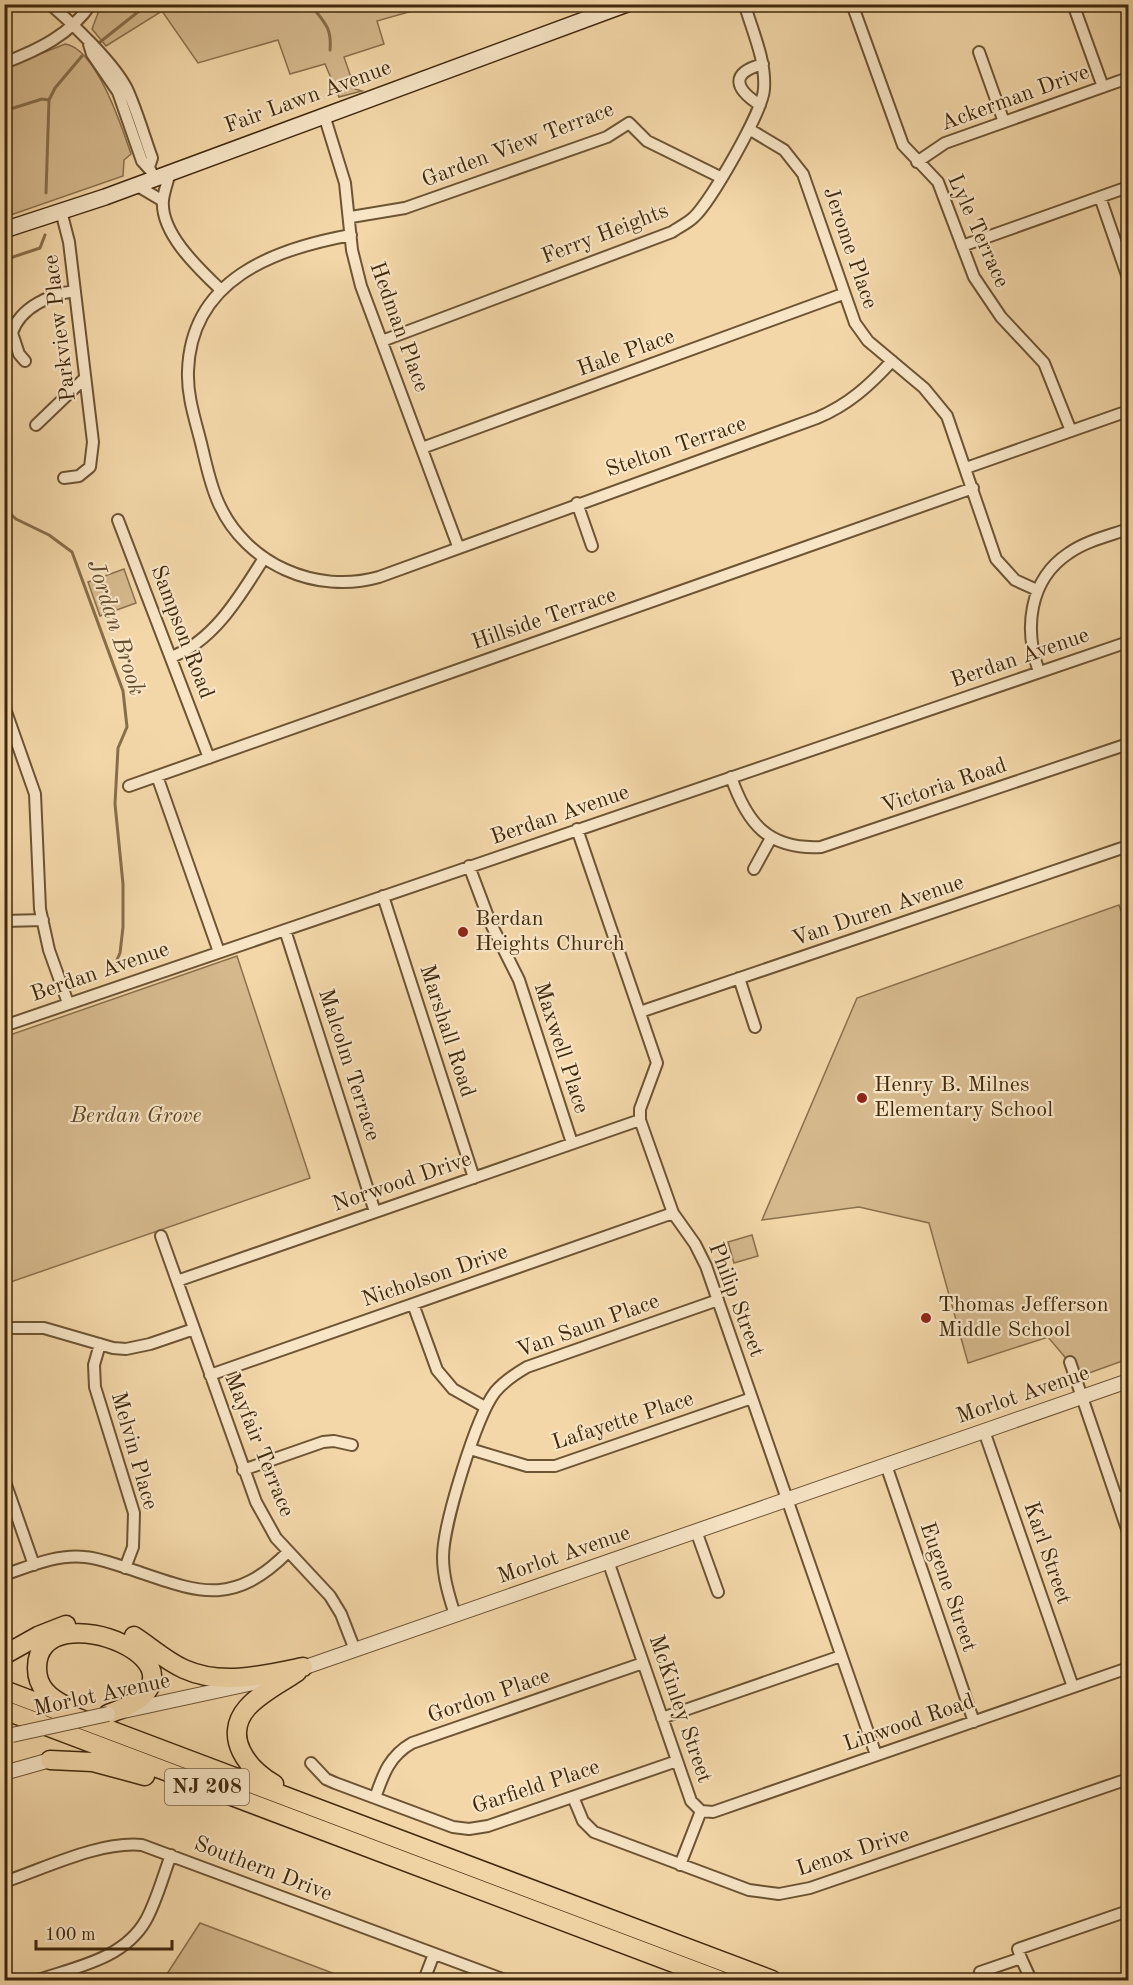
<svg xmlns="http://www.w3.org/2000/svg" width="1133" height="1985" font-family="'Old Standard TT',serif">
<rect width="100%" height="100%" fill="#f3d7a8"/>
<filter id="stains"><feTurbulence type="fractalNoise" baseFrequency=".00333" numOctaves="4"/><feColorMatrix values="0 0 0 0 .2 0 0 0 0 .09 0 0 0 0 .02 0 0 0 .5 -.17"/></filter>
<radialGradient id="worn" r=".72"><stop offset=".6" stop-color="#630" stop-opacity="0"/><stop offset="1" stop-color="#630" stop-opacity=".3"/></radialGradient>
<path fill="#d5b98d" stroke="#8a704c" stroke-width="1.5" d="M 101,5 L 101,4 L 433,5 L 377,21 L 384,44 L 344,57 L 355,89 L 362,91 L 339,97 L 325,64 L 290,74 L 278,40 L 198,63 L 162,11 L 106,46 L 92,29 Z
M 65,44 C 96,48 122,127 131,154 L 124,160 L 123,176 L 5,217 L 5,68 Z
M 124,569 L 136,603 L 100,616 L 88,582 Z
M 1119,905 L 1128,933 L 1128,1359 L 1075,1378 L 1069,1362 L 1048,1337 L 968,1363 L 929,1223 L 859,1207 L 762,1220 L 857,998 Z
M 237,956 L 310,1178 L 5,1284 L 4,1037 Z
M 752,1235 L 758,1256 L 734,1263 L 728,1242 Z
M 200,1923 L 351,1980 L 163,1980 Z"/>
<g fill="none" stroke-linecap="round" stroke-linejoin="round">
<path stroke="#876e4a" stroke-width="3" d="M 310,4 C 324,22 332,27 330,50
M 100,42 L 148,4
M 4,111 L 42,99 L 49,100
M 46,193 L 49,100 L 55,88 L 82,56
M 4,260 L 40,248 L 45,235
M 4,508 L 16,519 L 49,535 L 72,552 L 123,691 L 127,727 L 118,748 L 115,804 L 123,884 L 123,927 L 120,953 L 112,971"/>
<g stroke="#6d5433" stroke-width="14">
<path id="minor" d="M 50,4 C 72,23 114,63 127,89 C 137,111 144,136 152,158 L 149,167
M 852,4 L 903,145 L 938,182 L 974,277 L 1001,317 L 1044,363 L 1071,431
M 1073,4 L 1103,87
M 89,44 L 92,54 L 118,92 L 142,161 L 151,171
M 979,52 L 1004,122
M 4,63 C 38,50 70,35 91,4
M 760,105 C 735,89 729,73 763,64
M 324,115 L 345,183 L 352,250 L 361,286 L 458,546
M 749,129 L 784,150 L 803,174 L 855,323 L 868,341 L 924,388 L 947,416 L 996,559 L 1015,580 L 1037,590
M 917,162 L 945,143 L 1128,78
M 170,172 C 168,181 164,191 163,200 C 160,233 199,269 221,290
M 136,185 L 163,201
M 1100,197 L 1128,278
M 61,211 L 69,242 L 93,442 L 90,467 L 79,476 L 64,478
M 351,217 L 405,208 L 607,137 L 629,123 L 647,141 L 720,177
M 351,235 C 274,249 191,279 188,371 C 187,396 195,419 201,443 C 206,463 210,485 219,504 C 246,564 316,595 379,577 L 817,418 C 848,405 869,386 892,361
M 962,246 L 1128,187
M 382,341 L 672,232 C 679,227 688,223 694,217 C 711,201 763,111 764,89 C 766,62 754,35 746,9 L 747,4
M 25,361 L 19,354 L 12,333 C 20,307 51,294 75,291
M 36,425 L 85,378
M 422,448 L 843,294
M 966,468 L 1128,411
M 577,503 L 592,546
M 118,520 L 209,758
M 171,657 C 214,641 240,596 264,558
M 1039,672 C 1024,630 1028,580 1069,553 C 1086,541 1108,536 1128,529
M 4,706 L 35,794 L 40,909 L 49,950 L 68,1003
M 157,776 L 219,952
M 731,777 C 747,823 768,850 821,847 L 1128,744
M 129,786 L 973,488
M 577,829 L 657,1063 L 640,1109 L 640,1120 L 673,1213 L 695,1244 L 706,1266 L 876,1755
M 469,866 L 490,922 L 519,980 L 572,1143
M 754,869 L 771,838
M 383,896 L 474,1178
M 4,921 L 43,920
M 285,930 L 375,1212
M 739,978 L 755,1027
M 640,1012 L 1128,846
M 4,1026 L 1128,642
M 161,1236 L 256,1502 L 276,1538 L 330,1596 L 341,1614 L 355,1650
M 177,1281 L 640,1120
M 413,1304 L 437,1370 L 453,1389 L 485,1407
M 4,1328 L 44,1328 L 113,1348 L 126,1349 L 150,1344 L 194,1329
M 100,1344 L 94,1365 L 95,1387 L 134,1513 L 133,1547 L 125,1568
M 1070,1362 L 1128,1532
M 210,1375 L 673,1213
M 984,1431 L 1073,1687
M 470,1449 L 527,1466 L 555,1466 L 752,1398
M 886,1465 L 974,1722
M 243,1470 L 323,1442 L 334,1441 L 352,1445
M 4,1479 L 34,1565
M 1117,1499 L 1128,1495
M 696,1531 L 718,1592
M 608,1561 L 691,1801 L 701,1811
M 4,1575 C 30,1566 57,1554 85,1557 C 98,1558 111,1563 124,1567 C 194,1590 229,1611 288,1552
M 455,1615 C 449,1596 443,1577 443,1557 C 443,1525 476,1417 495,1392 C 504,1381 515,1374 527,1367 L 718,1300
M 662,1718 L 841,1656
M 311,1763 L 326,1779 L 335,1783 L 453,1827 L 469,1829 L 488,1826 L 677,1761
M 573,1797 L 583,1821 L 594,1832 L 749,1890 L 779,1894 L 810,1888 L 1128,1779
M 375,1798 C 383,1775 389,1756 412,1743 L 643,1663
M 701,1811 L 713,1812 L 1128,1668
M 680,1865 L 701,1811
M 4,1882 C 46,1868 99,1841 142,1845 L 505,1980
M 1021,1958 L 1031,1980
M 980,1972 L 1021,1958 L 1018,1949 L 1128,1911
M 38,1980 C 76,1967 124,1959 146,1920 C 157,1900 163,1876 171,1855
M 424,1980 L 434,1954"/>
</g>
<g stroke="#6d5433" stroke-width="16">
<path id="tertiary" d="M 294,1671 L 1128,1381
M 119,1712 L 258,1682
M 4,1773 L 50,1760"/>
</g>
<g stroke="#40280c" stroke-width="18">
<path id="secondary" d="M 4,230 L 105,197 L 627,4"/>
</g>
<g stroke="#40280c" stroke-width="21">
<path id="trunk" d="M 134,1636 C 151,1647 166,1661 184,1669 C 221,1686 265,1675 303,1667
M 4,1655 L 38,1636 L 66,1625
M 4,1690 L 772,1980
M 66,1706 C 50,1698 37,1688 37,1668 C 37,1586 239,1669 108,1714
M 4,1710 L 719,1980
M 50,1760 L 93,1762 L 145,1776
M 274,1784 C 248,1769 222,1737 247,1708 C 260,1693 281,1683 297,1672"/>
</g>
<use href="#minor" stroke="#f7e5c6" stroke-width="10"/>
<use href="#tertiary" stroke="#f7e5c6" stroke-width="14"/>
<use href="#secondary" stroke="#f7e5c6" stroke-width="15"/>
<use href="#trunk" stroke="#f3d7a8" stroke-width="18"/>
<g stroke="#6d5433" stroke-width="16" stroke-linecap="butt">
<path id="tertiary-bridge" d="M 12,1735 L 108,1714"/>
</g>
<use href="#tertiary-bridge" stroke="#f7e5c6" stroke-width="14"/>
</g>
<g fill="#8f2418" stroke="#f7e5c6" stroke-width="2">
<circle cx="463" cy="932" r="6"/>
<circle cx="862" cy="1098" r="6"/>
<circle cx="926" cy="1318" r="6"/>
</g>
<g text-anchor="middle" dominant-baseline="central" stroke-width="4.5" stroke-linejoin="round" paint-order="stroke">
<rect fill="#f7e5c6" stroke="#776144" stroke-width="1.5" x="165" y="1769" width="84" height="36" rx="4.5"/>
<g font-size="21" font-weight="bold" fill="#40280c">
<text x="207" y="1787">NJ 208</text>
</g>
<g font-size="22" fill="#40280c" stroke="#f7e5c6">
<text transform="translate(308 97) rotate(-20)">Fair Lawn Avenue</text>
<text transform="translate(1015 98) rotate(-20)">Ackerman Drive</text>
<text transform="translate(518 145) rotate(-21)">Garden View Terrace</text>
<text transform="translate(978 231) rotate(66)">Lyle Terrace</text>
<text transform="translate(605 234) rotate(-21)">Ferry Heights</text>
<text transform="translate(850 248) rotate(71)">Jerome Place</text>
<text transform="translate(399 327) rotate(70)">Hedman Place</text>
<text transform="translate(60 328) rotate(-97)">Parkview Place</text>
<text transform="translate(626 353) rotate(-20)">Hale Place</text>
<text transform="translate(676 447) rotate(-19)">Stelton Terrace</text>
<text transform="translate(544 619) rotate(-19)">Hillside Terrace</text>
<text transform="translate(182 632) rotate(69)">Sampson Road</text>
<text transform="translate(1020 658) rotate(-19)">Berdan Avenue</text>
<text transform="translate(944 786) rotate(-19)">Victoria Road</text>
<text transform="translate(560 815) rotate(-19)">Berdan Avenue</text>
<text transform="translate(878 911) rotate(-19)">Van Duren Avenue</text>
<text transform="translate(100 972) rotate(-19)">Berdan Avenue</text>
<text transform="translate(447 1031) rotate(72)">Marshall Road</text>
<text transform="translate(561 1048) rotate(72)">Maxwell Place</text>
<text transform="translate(349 1065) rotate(72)">Malcolm Terrace</text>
<text transform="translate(402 1182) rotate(-19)">Norwood Drive</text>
<text transform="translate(435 1276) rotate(-19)">Nicholson Drive</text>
<text transform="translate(736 1300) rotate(69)">Philip Street</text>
<text transform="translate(588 1326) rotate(-20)">Van Saun Place</text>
<text transform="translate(1023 1395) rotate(-19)">Morlot Avenue</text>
<text transform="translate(623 1421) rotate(-18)">Lafayette Place</text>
<text transform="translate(259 1445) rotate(68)">Mayfair Terrace</text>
<text transform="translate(134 1451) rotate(74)">Melvin Place</text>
<text transform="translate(1047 1553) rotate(71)">Karl Street</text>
<text transform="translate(564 1555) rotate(-19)">Morlot Avenue</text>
<text transform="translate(948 1587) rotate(71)">Eugene Street</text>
<text transform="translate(102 1695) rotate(-12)">Morlot Avenue</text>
<text transform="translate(489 1696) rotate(-19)">Gordon Place</text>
<text transform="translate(680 1709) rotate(71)">McKinley Street</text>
<text transform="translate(909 1723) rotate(-19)">Linwood Road</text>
<text transform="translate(536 1787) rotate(-18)">Garfield Place</text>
<text transform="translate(853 1852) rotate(-18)">Lenox Drive</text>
<text transform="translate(263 1869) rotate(21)">Southern Drive</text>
</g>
<g font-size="22" fill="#40280c" stroke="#f7e5c6" text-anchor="start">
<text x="475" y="919">Berdan<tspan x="475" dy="25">Heights Church</tspan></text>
<text x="874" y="1085">Henry B. Milnes<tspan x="874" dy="25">Elementary School</tspan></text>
<text x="938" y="1305">Thomas Jefferson<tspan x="938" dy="25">Middle School</tspan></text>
</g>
<g font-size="22" font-style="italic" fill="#5e4526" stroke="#f7e5c6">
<text x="136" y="1116">Berdan Grove</text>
</g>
<g font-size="24" font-style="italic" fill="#634b2b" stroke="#f7e5c6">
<text transform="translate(115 628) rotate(72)">Jordan Brook</text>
</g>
</g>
<rect width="1133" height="1985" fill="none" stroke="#f3d7a8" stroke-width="24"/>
<rect x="6" y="6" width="1121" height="1973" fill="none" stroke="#40280c" stroke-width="3"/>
<rect x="12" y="12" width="1109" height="1961" fill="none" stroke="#40280c" stroke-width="1.5"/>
<path d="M36 1940v9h136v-9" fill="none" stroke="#40280c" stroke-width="3"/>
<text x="45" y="1940" font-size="18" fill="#40280c" stroke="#f7e5c6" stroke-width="4.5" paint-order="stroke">100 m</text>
<rect width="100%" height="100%" filter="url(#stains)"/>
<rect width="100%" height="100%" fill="url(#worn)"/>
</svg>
